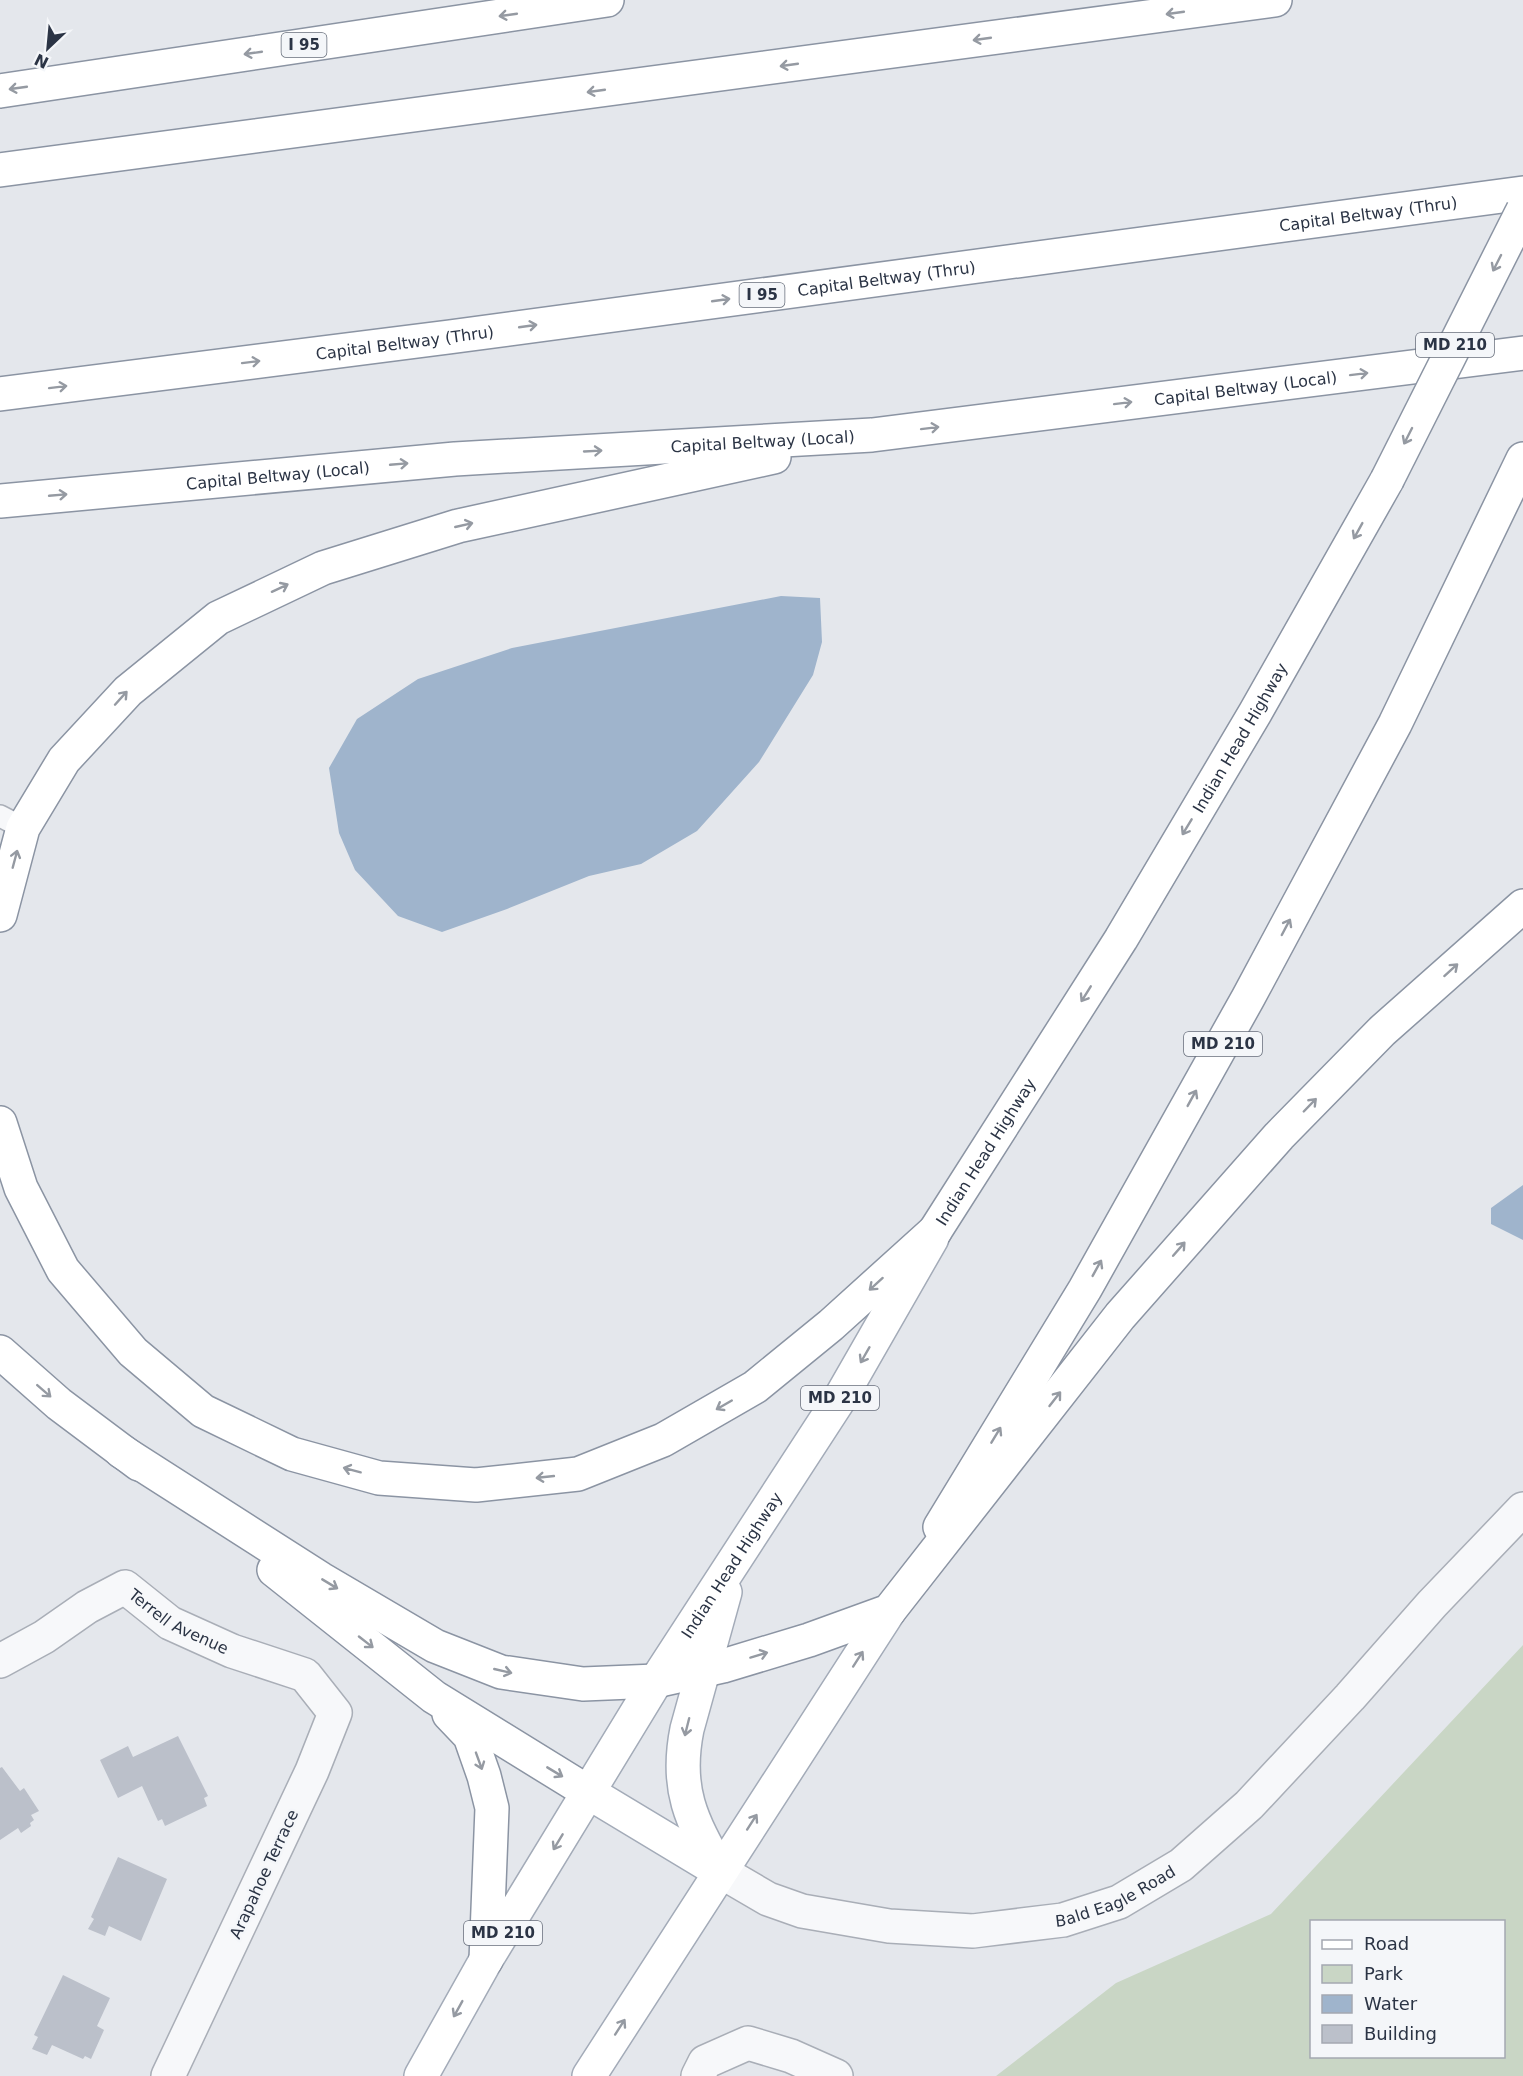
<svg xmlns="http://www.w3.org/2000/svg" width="1523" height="2076" font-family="'DejaVu Sans',sans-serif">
<rect width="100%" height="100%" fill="#e4e7ec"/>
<path fill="#c9d6c5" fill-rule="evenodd" d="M 1523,1645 L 1523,2076 L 996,2076 L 1116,1983 L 1271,1914 ZM 1312,1922 L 1504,1922 L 1504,2056 L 1312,2056 Z"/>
<path fill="#9fb4cc" d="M 781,596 L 820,598 L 822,642 L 813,675 L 759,762 L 697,831 L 641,864 L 589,876 L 507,909 L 442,932 L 398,916 L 355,870 L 339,833 L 329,768 L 357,719 L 418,679 L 512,648 Z
M 1523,1185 L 1523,1240 L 1491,1224 L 1491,1208 Z"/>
<path fill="#bbc0ca" d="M 178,1736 L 208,1796 L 204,1798 L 207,1806 L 165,1826 L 162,1819 L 158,1821 L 142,1786 L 118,1798 L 100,1760 L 128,1746 L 133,1757 Z
M 2,1767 L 20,1791 L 24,1788 L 39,1811 L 31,1815 L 34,1820 L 30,1823 L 31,1826 L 21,1833 L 18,1828 L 0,1840 L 0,1768 Z
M 118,1857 L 167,1879 L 141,1941 L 109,1926 L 105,1936 L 88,1929 L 94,1919 L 91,1917 Z
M 63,1975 L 110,1998 L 97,2026 L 104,2030 L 91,2059 L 85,2056 L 83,2059 L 52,2045 L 47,2055 L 32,2049 L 38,2037 L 34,2035 Z"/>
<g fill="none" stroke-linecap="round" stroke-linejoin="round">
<g stroke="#a9aeb7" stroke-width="24">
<path id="service" d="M 0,816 L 23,828"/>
</g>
<g stroke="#a9aeb7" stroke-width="36">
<g id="minor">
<path id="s1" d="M 0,1661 L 44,1637 L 87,1607 L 125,1587 L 170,1623 L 232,1651 L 305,1675 L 335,1713 L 312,1771 L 168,2076"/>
<path d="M 698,2076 L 705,2062 L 748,2043 L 791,2056 L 836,2076"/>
</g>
</g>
<g stroke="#a9aeb7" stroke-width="36">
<g id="tertiary">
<path id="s2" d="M 720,1871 L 768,1899 L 802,1911 L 889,1926 L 973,1931 L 1063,1920 L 1119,1902 L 1181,1865 L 1249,1805 L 1350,1697 L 1432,1604 L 1523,1509"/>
</g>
</g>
<g stroke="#a3abb8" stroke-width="36">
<g id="primary">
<path d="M 588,1792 L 719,1871"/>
<path d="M 720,1871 C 691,1820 675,1789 687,1729 L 725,1592"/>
<path id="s3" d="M 421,2076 L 486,1960 L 656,1681 L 842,1395 L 932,1238"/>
<path d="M 589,2076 L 889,1611"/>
</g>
</g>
<g stroke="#8b94a3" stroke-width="36">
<g id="trunk">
<path id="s4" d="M 935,1231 L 1121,939 L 1255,713 L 1387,480"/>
<path d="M 940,1527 L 1085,1289 L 1248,998 L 1395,724 L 1523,459"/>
</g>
</g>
<g stroke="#8b94a3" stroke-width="36">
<g id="motorway">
<path d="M 0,91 L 607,0"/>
<path d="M 0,170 L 1275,0"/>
<path id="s5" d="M 0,394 L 449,337 L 1523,193"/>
<path id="s6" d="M 0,501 L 455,459 L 872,435 L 1523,353"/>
<path d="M 0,915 L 23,828 L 64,760 L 128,691 L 218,618 L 323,568 L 458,526 L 774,457"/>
<path d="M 0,1123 L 21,1188 L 63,1270 L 133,1352 L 203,1411 L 292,1454 L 379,1478 L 476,1485 L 578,1474 L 663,1440 L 755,1387 L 831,1325 L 935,1231"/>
<path d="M 0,1352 L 59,1404 L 139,1464"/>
<path d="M 121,1451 L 321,1579 L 435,1646 L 501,1672 L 583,1684 L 656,1681 L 723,1666 L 809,1640 L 889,1611 L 1120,1316 L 1279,1136 L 1382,1031 L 1523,906"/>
<path d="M 274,1570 L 434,1697 L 588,1792"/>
<path d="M 449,1714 L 470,1736 L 484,1776 L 492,1808 L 486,1960"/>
</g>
</g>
<use href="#service" stroke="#f7f8fa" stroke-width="21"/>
<use href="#minor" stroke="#f7f8fa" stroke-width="33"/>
<use href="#tertiary" stroke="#f7f8fa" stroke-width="33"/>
<use href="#primary" stroke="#fff" stroke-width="33"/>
<use href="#trunk" stroke="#fff" stroke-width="33"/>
<use href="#motorway" stroke="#fff" stroke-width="33"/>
<g stroke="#8b94a3" stroke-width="36" stroke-linecap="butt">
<path id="trunk-bridge" d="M 1387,480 L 1523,210"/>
</g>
<use href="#trunk-bridge" stroke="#fff" stroke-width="33"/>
</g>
<defs><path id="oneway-shaft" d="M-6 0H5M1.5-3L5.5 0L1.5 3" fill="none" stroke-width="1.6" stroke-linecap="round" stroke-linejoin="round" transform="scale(1.5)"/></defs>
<g stroke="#959aa2">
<use href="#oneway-shaft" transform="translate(1175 13) rotate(172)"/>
<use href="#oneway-shaft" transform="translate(508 15) rotate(172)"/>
<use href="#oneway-shaft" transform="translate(982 39) rotate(172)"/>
<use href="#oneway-shaft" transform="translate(253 53) rotate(172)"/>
<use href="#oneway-shaft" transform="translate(789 65) rotate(172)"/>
<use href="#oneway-shaft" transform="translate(18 88) rotate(172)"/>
<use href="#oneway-shaft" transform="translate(596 91) rotate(172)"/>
<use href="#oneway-shaft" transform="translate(1497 263) rotate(117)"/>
<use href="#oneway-shaft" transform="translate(721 300) rotate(-8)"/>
<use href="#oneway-shaft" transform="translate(528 326) rotate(-8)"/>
<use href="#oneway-shaft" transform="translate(251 362) rotate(-7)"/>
<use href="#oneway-shaft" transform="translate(1359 374) rotate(-7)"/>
<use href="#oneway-shaft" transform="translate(58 387) rotate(-7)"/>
<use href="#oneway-shaft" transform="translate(1123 403) rotate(-7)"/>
<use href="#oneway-shaft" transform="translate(930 428) rotate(-7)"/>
<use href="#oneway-shaft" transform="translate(1408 436) rotate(117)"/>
<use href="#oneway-shaft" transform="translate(593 451) rotate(-3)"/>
<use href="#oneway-shaft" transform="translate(399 464) rotate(-5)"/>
<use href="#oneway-shaft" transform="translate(58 495) rotate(-5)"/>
<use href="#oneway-shaft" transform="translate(464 525) rotate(-13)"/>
<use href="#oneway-shaft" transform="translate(1358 531) rotate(119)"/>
<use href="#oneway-shaft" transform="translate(280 588) rotate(-25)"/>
<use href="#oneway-shaft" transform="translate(121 698) rotate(-48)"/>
<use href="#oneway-shaft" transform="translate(1187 827) rotate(121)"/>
<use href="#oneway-shaft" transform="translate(15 859) rotate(-75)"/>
<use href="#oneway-shaft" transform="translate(1286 927) rotate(-62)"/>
<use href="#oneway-shaft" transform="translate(1451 970) rotate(-42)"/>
<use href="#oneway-shaft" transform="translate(1086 994) rotate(122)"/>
<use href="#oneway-shaft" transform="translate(1192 1098) rotate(-61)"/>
<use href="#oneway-shaft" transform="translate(1310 1105) rotate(-46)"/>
<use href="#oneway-shaft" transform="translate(1179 1249) rotate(-49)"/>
<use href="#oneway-shaft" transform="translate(1097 1268) rotate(-61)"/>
<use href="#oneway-shaft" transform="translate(876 1284) rotate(138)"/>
<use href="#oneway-shaft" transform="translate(865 1355) rotate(120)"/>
<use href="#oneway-shaft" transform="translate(44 1391) rotate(41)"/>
<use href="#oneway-shaft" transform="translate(1055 1399) rotate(-52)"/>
<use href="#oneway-shaft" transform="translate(724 1405) rotate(150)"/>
<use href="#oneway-shaft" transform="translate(996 1435) rotate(-59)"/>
<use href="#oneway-shaft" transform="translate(352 1470) rotate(-165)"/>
<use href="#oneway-shaft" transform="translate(545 1477) rotate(174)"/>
<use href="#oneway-shaft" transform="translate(330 1584) rotate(31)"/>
<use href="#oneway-shaft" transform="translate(366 1642) rotate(38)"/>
<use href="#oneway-shaft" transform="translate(759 1655) rotate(-17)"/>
<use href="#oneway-shaft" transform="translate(858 1659) rotate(-57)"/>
<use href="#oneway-shaft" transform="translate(503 1671) rotate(13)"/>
<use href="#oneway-shaft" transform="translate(687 1727) rotate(104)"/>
<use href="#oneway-shaft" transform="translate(479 1761) rotate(70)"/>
<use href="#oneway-shaft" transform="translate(555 1772) rotate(31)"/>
<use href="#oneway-shaft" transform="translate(752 1822) rotate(-57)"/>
<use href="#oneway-shaft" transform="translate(558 1842) rotate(121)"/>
<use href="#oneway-shaft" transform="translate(458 2009) rotate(119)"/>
<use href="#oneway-shaft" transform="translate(620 2027) rotate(-57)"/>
</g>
<g text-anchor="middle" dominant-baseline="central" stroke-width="5" stroke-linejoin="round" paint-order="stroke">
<g fill="#f4f6f9" stroke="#676e7b" stroke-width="1.5">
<rect x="281.5" y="33" width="45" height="24" rx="4.5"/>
<rect x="739.5" y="283" width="45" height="24" rx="4.5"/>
<rect x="1416" y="333" width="78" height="24" rx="4.5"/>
<rect x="1184" y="1032" width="78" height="24" rx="4.5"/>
<rect x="801" y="1386" width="78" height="24" rx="4.5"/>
<rect x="464" y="1921" width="78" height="24" rx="4.5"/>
</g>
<g font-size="15" font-weight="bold" fill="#2b3445">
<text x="304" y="45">I 95</text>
<text x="762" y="295">I 95</text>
<text x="1455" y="345">MD 210</text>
<text x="1223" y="1044">MD 210</text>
<text x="840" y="1398">MD 210</text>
<text x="503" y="1933">MD 210</text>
</g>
<g font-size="16" fill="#2b3445" stroke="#f4f6f9">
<text stroke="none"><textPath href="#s5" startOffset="1380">Capital Beltway (Thru)</textPath></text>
<text stroke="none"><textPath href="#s5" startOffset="894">Capital Beltway (Thru)</textPath></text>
<text stroke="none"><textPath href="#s5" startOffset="408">Capital Beltway (Thru)</textPath></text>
<text stroke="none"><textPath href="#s6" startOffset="1251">Capital Beltway (Local)</textPath></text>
<text stroke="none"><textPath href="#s6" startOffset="765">Capital Beltway (Local)</textPath></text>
<text stroke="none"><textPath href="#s6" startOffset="279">Capital Beltway (Local)</textPath></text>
<text stroke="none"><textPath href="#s4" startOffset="580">Indian Head Highway</textPath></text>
<text stroke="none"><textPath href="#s4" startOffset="94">Indian Head Highway</textPath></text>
<text stroke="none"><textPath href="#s3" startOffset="598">Indian Head Highway</textPath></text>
<text stroke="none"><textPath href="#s1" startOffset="210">Terrell Avenue</textPath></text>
<text transform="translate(264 1874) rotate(-65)">Arapahoe Terrace</text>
<text stroke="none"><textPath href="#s2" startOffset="412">Bald Eagle Road</textPath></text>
</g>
</g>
<rect x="1310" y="1920" width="195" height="138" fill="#f4f6f9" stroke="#a4a8b1" stroke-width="1.5"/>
<rect x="1322" y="1940" width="30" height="9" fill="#ffffff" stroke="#a4a8b1" stroke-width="1.5"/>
<text x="1364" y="1950" font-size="18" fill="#2b3445">Road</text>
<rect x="1322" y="1965" width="30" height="18" fill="#c9d6c5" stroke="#a4a8b1" stroke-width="1.5"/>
<text x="1364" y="1980" font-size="18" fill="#2b3445">Park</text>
<rect x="1322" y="1995" width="30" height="18" fill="#9fb4cc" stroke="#a4a8b1" stroke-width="1.5"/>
<text x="1364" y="2010" font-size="18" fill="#2b3445">Water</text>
<rect x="1322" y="2025" width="30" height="18" fill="#bbc0ca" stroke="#a4a8b1" stroke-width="1.5"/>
<text x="1364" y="2040" font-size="18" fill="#2b3445">Building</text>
<g transform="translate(48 48) rotate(206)" stroke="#f4f6f9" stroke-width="4.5" paint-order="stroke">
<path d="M0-4.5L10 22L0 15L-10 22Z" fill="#2b3445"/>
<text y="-9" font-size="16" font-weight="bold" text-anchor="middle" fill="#2b3445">N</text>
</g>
</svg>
